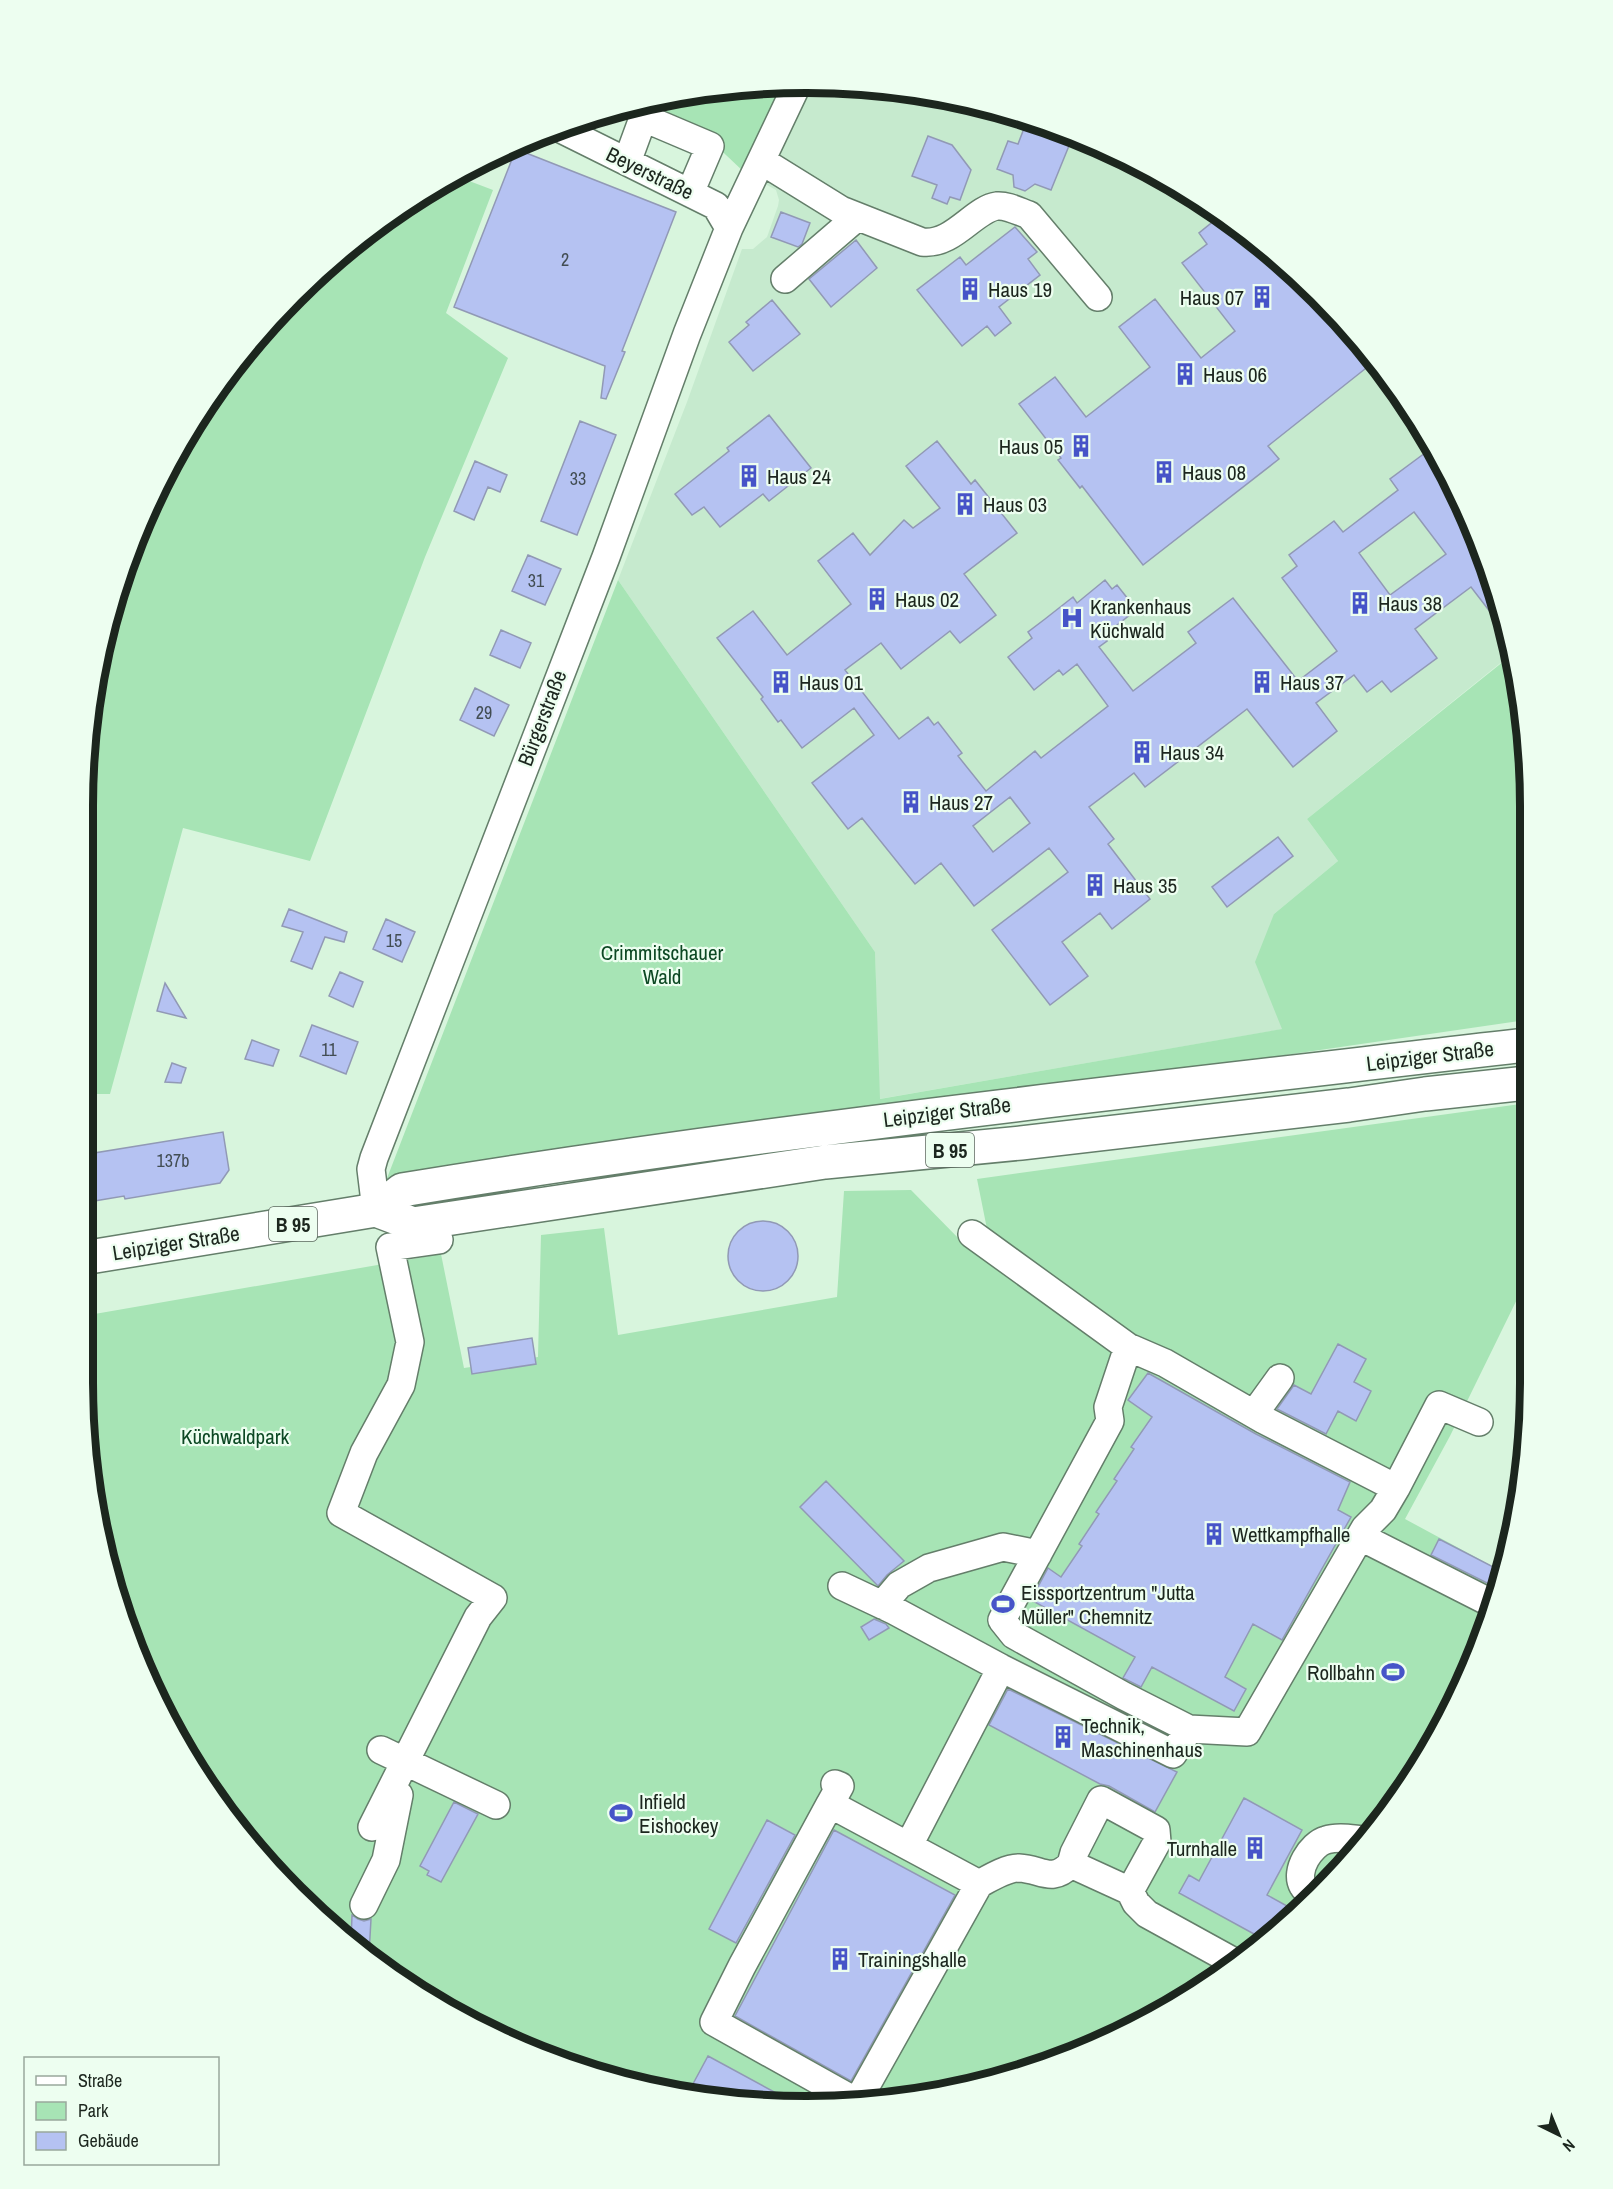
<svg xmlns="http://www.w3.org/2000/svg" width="1613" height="2189" font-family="'Archivo Narrow',sans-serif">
<rect width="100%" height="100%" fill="#d8f5dd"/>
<path fill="#c6eace" d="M 787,85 L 901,89 L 1039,121 L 1168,179 L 1284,262 L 1381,365 L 1475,529 L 1509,656 L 1307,819 L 1338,861 L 1274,914 L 1283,1029 L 879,1099 L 875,952 L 618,580 L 687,402 L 742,249 L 753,249 L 767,237 L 778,206 L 779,200 L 776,190 L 745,173 Z"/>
<path fill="#a7e4b5" d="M 759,84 L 787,85 L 745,173 L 707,137 L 646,103 Z
M 456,176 L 493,190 L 446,313 L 508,358 L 425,557 L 310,861 L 183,828 L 110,1094 L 83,1094 L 83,806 L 107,619 L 138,529 L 204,405 L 262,329 L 365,232 Z
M 618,580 L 875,952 L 880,1099 L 1282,1029 L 1255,962 L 1274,914 L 1338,861 L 1307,819 L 1509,657 L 1524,712 L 1526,1020 L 384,1186 Z
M 1527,1103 L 1528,1277 L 1450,1436 L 1405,1519 L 1505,1573 L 1456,1703 L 1351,1860 L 1248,1957 L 1084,2051 L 901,2100 L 806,2106 L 666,2093 L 487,2032 L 329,1927 L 204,1784 L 138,1660 L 107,1570 L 83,1383 L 83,1316 L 441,1254 L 464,1368 L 538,1357 L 541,1235 L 604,1228 L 618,1335 L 837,1297 L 844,1191 L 911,1190 L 963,1243 L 988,1234 L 977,1179 Z"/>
<path fill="#b5c2f2" stroke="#9199b5" stroke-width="1.5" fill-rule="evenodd" d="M 1028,118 L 1039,121 L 1073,136 L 1051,190 L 1035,184 L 1025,191 L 1014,187 L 1013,175 L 997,169 L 1008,141 L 1018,144 Z
M 928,136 L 952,145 L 971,170 L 960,200 L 950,197 L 947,204 L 932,198 L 937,185 L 912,176 Z
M 516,149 L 676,212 L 622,351 L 625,352 L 606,399 L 601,398 L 605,366 L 454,307 Z
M 781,212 L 810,223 L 802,244 L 798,247 L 771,237 Z
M 1220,216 L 1284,262 L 1375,361 L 1268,446 L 1279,459 L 1143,565 L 1082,486 L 1080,488 L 1058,460 L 1061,458 L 1019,404 L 1055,377 L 1086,417 L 1150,367 L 1119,327 L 1155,299 L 1201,358 L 1235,331 L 1182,263 L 1207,244 L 1199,233 Z
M 1015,227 L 1037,252 L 1028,259 L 1040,275 L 999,307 L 1011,323 L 995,336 L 987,326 L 962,346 L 917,290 L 960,257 L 966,265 Z
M 856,240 L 877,268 L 831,307 L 809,279 Z
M 772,300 L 800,334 L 753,371 L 729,342 L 749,325 L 746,322 Z
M 769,415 L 811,468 L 769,501 L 763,494 L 720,527 L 704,507 L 692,515 L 675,494 L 729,451 L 727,448 Z
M 580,421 L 616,435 L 577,535 L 541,521 Z
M 937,441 L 971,484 L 975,480 L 1017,533 L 964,574 L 996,615 L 960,643 L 950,631 L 901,669 L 881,643 L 845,670 L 899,739 L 928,717 L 934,725 L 938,722 L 962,753 L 958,756 L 986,791 L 1035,751 L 1041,758 L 1108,706 L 1077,664 L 1063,675 L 1059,670 L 1034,690 L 1008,657 L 1032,638 L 1028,632 L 1045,619 L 1073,597 L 1077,603 L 1105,580 L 1112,589 L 1117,585 L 1128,599 L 1123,603 L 1131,614 L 1103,636 L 1107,641 L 1099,647 L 1133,691 L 1196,643 L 1188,632 L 1233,598 L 1298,681 L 1337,651 L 1282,578 L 1297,566 L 1289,555 L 1334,521 L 1343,532 L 1398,490 L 1390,479 L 1429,450 L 1475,529 L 1501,626 L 1471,587 L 1415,629 L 1437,658 L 1391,692 L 1382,681 L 1367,692 L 1354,675 L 1316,703 L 1337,731 L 1293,767 L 1247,709 L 1145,787 L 1134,773 L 1089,807 L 1114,839 L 1108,844 L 1150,899 L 1112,929 L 1100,913 L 1062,942 L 1088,976 L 1050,1005 L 992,930 L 1068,872 L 1049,848 L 974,906 L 941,863 L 915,884 L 862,818 L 848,829 L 812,783 L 874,735 L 854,708 L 802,748 L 781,720 L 778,722 L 761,699 L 763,697 L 717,638 L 753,611 L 787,655 L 851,604 L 818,561 L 853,533 L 870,555 L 904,520 L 913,528 L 940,508 L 906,466 ZM 1414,512 L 1446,554 L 1390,595 L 1359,553 ZM 1010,797 L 1030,823 L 993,852 L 973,826 Z
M 475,461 L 507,475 L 500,492 L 488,487 L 474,520 L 454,511 Z
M 528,555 L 561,569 L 545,605 L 512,591 Z
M 501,630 L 531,643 L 520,668 L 490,655 Z
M 475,688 L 509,705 L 494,736 L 460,720 Z
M 1278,837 L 1293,856 L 1227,907 L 1212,887 Z
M 289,909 L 347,932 L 344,942 L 325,937 L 312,969 L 291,961 L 303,932 L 282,926 Z
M 386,919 L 415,932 L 402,962 L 373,949 Z
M 340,972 L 363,982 L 353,1007 L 329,996 Z
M 165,983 L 186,1018 L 157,1011 Z
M 312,1025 L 358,1042 L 346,1074 L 300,1056 Z
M 252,1040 L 279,1050 L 273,1066 L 245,1059 Z
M 172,1063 L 186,1068 L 181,1083 L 165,1082 Z
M 223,1132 L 229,1170 L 220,1183 L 125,1199 L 124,1196 L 82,1203 L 82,1155 Z
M728 1256a35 35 0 1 1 70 0a35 35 0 1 1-70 0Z
M 532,1338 L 536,1364 L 472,1374 L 468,1348 Z
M 1338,1344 L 1366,1359 L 1354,1382 L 1371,1391 L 1356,1421 L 1338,1411 L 1326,1434 L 1277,1409 L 1294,1385 L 1311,1394 Z
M 1148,1373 L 1256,1434 L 1350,1482 L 1338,1510 L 1351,1517 L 1282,1640 L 1253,1624 L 1225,1677 L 1246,1689 L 1234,1711 L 1152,1667 L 1141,1687 L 1123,1678 L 1135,1657 L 1031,1600 L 1048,1568 L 1061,1577 L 1082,1546 L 1079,1544 L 1099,1514 L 1096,1512 L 1117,1481 L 1114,1479 L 1134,1449 L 1131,1447 L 1152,1417 L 1128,1400 Z
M 826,1481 L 904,1561 L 887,1575 L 878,1586 L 800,1507 Z
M 1439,1539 L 1505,1573 L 1499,1589 L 1431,1555 Z
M 874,1619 L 886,1624 L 889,1628 L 869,1640 L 861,1627 Z
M 1008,1689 L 1177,1772 L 1155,1812 L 1109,1786 L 1100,1784 L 989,1725 Z
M 1244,1798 L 1302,1830 L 1267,1895 L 1296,1911 L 1265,1940 L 1179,1893 L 1189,1875 L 1199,1881 Z
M 454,1802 L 478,1814 L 441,1882 L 427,1875 L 429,1871 L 420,1866 Z
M 767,1820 L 795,1835 L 736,1943 L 709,1929 Z
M 834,1830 L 955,1895 L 851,2081 L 735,2016 Z
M 352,1915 L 358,1919 L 364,1921 L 371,1919 L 369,1954 L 351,1941 Z
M 708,2056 L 800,2106 L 687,2095 Z"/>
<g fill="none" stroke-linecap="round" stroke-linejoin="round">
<g stroke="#647e6a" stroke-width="30">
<path id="minor" d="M 644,118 L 710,146 L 690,193
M 561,129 L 716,206 L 729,228
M 762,161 L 841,210 L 922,242 C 953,246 974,209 997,206 C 1007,205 1020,212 1029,215 L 1098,297
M 627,162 L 649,102
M 785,279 L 856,218
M 376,1210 L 371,1169 L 374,1158 L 606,557 L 687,334 L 729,228 L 797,85
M 972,1234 L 1128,1347
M 1128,1347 L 1165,1363 L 1264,1420 L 1396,1488 L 1383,1510 L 1365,1528 L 1247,1732 L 1189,1729 L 1124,1696 L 1014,1635 L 1002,1620 L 1110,1421 L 1108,1407 Z
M 1254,1414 L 1280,1378
M 1396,1488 L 1439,1405 L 1479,1422
M 1361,1537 L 1493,1604
M 842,1586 L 895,1611 L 1001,1668 L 1173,1754 L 1189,1729
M 882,1605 L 899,1585 L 929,1568 L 1003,1547 L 1038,1554
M 381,1750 L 496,1805
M 835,1784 L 840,1786 L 830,1804 L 979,1884 C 990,1878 1006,1868 1019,1868 C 1042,1869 1051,1884 1071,1864 L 1130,1891 L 1136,1903 L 1147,1914 L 1236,1963
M 830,1804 L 742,1966 L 714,2022 L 857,2102 L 979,1884
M 372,1827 L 478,1617 L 493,1598 L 341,1513 L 364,1453 L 401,1385 L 410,1342 L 390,1247 L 439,1240
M 909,1845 L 1001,1668
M 1071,1864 L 1074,1853 L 1101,1800 L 1156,1830 L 1157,1842 L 1130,1891
M 1314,1894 C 1310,1892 1305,1890 1303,1886 C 1294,1871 1311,1844 1326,1840 C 1338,1836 1352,1839 1364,1840
M 364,1905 L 386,1860 L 399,1795"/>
</g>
<g stroke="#647e6a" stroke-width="36">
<path id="major" d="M 376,1210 L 413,1224 L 825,1162 L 1021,1143 L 1349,1105 L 1425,1094 L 1527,1083
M 83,1258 L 376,1210 L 402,1190 C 775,1129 1151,1089 1526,1045"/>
</g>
<use href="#minor" stroke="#fff" stroke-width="27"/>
<use href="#major" stroke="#fff" stroke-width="33"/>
</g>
<defs>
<g id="building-bare" transform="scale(1.8)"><path d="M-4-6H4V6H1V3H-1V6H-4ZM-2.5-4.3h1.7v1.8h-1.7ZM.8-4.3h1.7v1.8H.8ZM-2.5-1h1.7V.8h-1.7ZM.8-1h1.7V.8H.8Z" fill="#4654c8" stroke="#edfef0" stroke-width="2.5" paint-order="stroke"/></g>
<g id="hospital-bare" transform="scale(1.8)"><path d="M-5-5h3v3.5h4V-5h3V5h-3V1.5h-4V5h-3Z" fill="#4654c8" stroke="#edfef0" stroke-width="2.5" paint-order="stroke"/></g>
<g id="stadium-bare" transform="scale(1.8)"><path d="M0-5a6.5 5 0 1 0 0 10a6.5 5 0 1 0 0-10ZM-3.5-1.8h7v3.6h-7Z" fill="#4654c8" stroke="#edfef0" stroke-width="2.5" paint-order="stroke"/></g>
</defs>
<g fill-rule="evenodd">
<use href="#building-bare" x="970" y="289"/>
<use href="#building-bare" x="1262" y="297"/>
<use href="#building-bare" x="1185" y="374"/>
<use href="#building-bare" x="1081" y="446"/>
<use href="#building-bare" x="1164" y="472"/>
<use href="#building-bare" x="749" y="476"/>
<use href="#building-bare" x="965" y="504"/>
<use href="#building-bare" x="877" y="599"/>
<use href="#building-bare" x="1360" y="603"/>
<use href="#hospital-bare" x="1072" y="618"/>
<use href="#building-bare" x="781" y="682"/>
<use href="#building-bare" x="1262" y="682"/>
<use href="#building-bare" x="1142" y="752"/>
<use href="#building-bare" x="911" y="802"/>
<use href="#building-bare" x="1095" y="885"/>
<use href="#building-bare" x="1214" y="1534"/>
<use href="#stadium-bare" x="1003" y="1604"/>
<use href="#stadium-bare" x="1393" y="1672"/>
<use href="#building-bare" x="1063" y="1737"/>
<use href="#stadium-bare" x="621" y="1813"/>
<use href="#building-bare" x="1255" y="1848"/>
<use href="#building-bare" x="840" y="1959"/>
</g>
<g text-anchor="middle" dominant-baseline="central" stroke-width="4.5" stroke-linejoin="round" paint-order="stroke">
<g font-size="18" fill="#424d53">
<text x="565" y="259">2</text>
<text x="578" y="478">33</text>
<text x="536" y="580">31</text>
<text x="484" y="712">29</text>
<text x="394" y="940">15</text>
<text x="329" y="1049">11</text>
<text x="173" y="1160">137b</text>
</g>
<g fill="#edfef0" stroke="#5b675d" stroke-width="1.5">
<rect x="926" y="1133" width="48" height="34" rx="4.5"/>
<rect x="269" y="1207" width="48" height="34" rx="4.5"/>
</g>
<g font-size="20" font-weight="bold" fill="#1c261e">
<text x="950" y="1150">B 95</text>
<text x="293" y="1224">B 95</text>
</g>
<g font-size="21" fill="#1c261e" stroke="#edfef0">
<text transform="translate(650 173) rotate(26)">Beyerstraße</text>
<text transform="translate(542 718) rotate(-69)">Bürgerstraße</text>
<text transform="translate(1430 1056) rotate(-7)">Leipziger Straße</text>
<text transform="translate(947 1112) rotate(-7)">Leipziger Straße</text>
<text transform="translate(176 1243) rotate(-9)">Leipziger Straße</text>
</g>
<g font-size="21" fill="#1c261e" stroke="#edfef0" text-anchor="start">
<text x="988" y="289">Haus 19</text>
<text x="1244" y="297" text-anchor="end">Haus 07</text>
<text x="1203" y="374">Haus 06</text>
<text x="1063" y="446" text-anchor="end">Haus 05</text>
<text x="1182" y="472">Haus 08</text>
<text x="767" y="476">Haus 24</text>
<text x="983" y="504">Haus 03</text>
<text x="895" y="599">Haus 02</text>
<text x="1378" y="603">Haus 38</text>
<text x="1090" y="606">Krankenhaus<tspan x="1090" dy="24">Küchwald</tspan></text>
<text x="799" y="682">Haus 01</text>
<text x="1280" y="682">Haus 37</text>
<text x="1160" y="752">Haus 34</text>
<text x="929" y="802">Haus 27</text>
<text x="1113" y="885">Haus 35</text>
<text x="1232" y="1534">Wettkampfhalle</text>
<text x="1021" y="1592">Eissportzentrum "Jutta<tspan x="1021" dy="24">Müller" Chemnitz</tspan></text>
<text x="1375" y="1672" text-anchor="end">Rollbahn</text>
<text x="1081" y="1725">Technik,<tspan x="1081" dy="24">Maschinenhaus</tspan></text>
<text x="639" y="1801">Infield<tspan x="639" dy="24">Eishockey</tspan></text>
<text x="1237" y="1848" text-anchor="end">Turnhalle</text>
<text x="858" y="1959">Trainingshalle</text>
</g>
<g font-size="21" fill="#0c4823" stroke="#edfef0">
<text x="662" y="952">Crimmitschauer<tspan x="662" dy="24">Wald</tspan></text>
<text x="235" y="1436">Küchwaldpark</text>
</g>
</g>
<path d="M0 0H1613V2189H0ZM806 93H807A713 713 0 0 1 1520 806V1383A713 713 0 0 1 807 2096H806A713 713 0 0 1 93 1383V806A713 713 0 0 1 806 93Z" fill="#edfef0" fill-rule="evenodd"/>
<path fill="none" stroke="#1c261e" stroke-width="8" d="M806 93H807A713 713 0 0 1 1520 806V1383A713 713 0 0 1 807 2096H806A713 713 0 0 1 93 1383V806A713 713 0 0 1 806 93Z"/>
<rect x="24" y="2057" width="195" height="108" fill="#edfef0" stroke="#99a89c" stroke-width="1.5"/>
<rect x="36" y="2076" width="30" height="9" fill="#ffffff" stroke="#99a89c" stroke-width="1.5"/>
<text x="78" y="2087" font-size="18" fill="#1c261e">Straße</text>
<rect x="36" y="2102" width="30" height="18" fill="#a7e4b5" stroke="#99a89c" stroke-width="1.5"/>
<text x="78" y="2117" font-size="18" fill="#1c261e">Park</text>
<rect x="36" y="2132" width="30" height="18" fill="#b5c2f2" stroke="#99a89c" stroke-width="1.5"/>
<text x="78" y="2147" font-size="18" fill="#1c261e">Gebäude</text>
<g transform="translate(1559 2135) rotate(137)" stroke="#edfef0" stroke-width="4.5" paint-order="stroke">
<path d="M0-4.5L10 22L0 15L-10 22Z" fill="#1c261e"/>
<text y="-9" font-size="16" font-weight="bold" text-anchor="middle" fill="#1c261e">N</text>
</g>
</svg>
